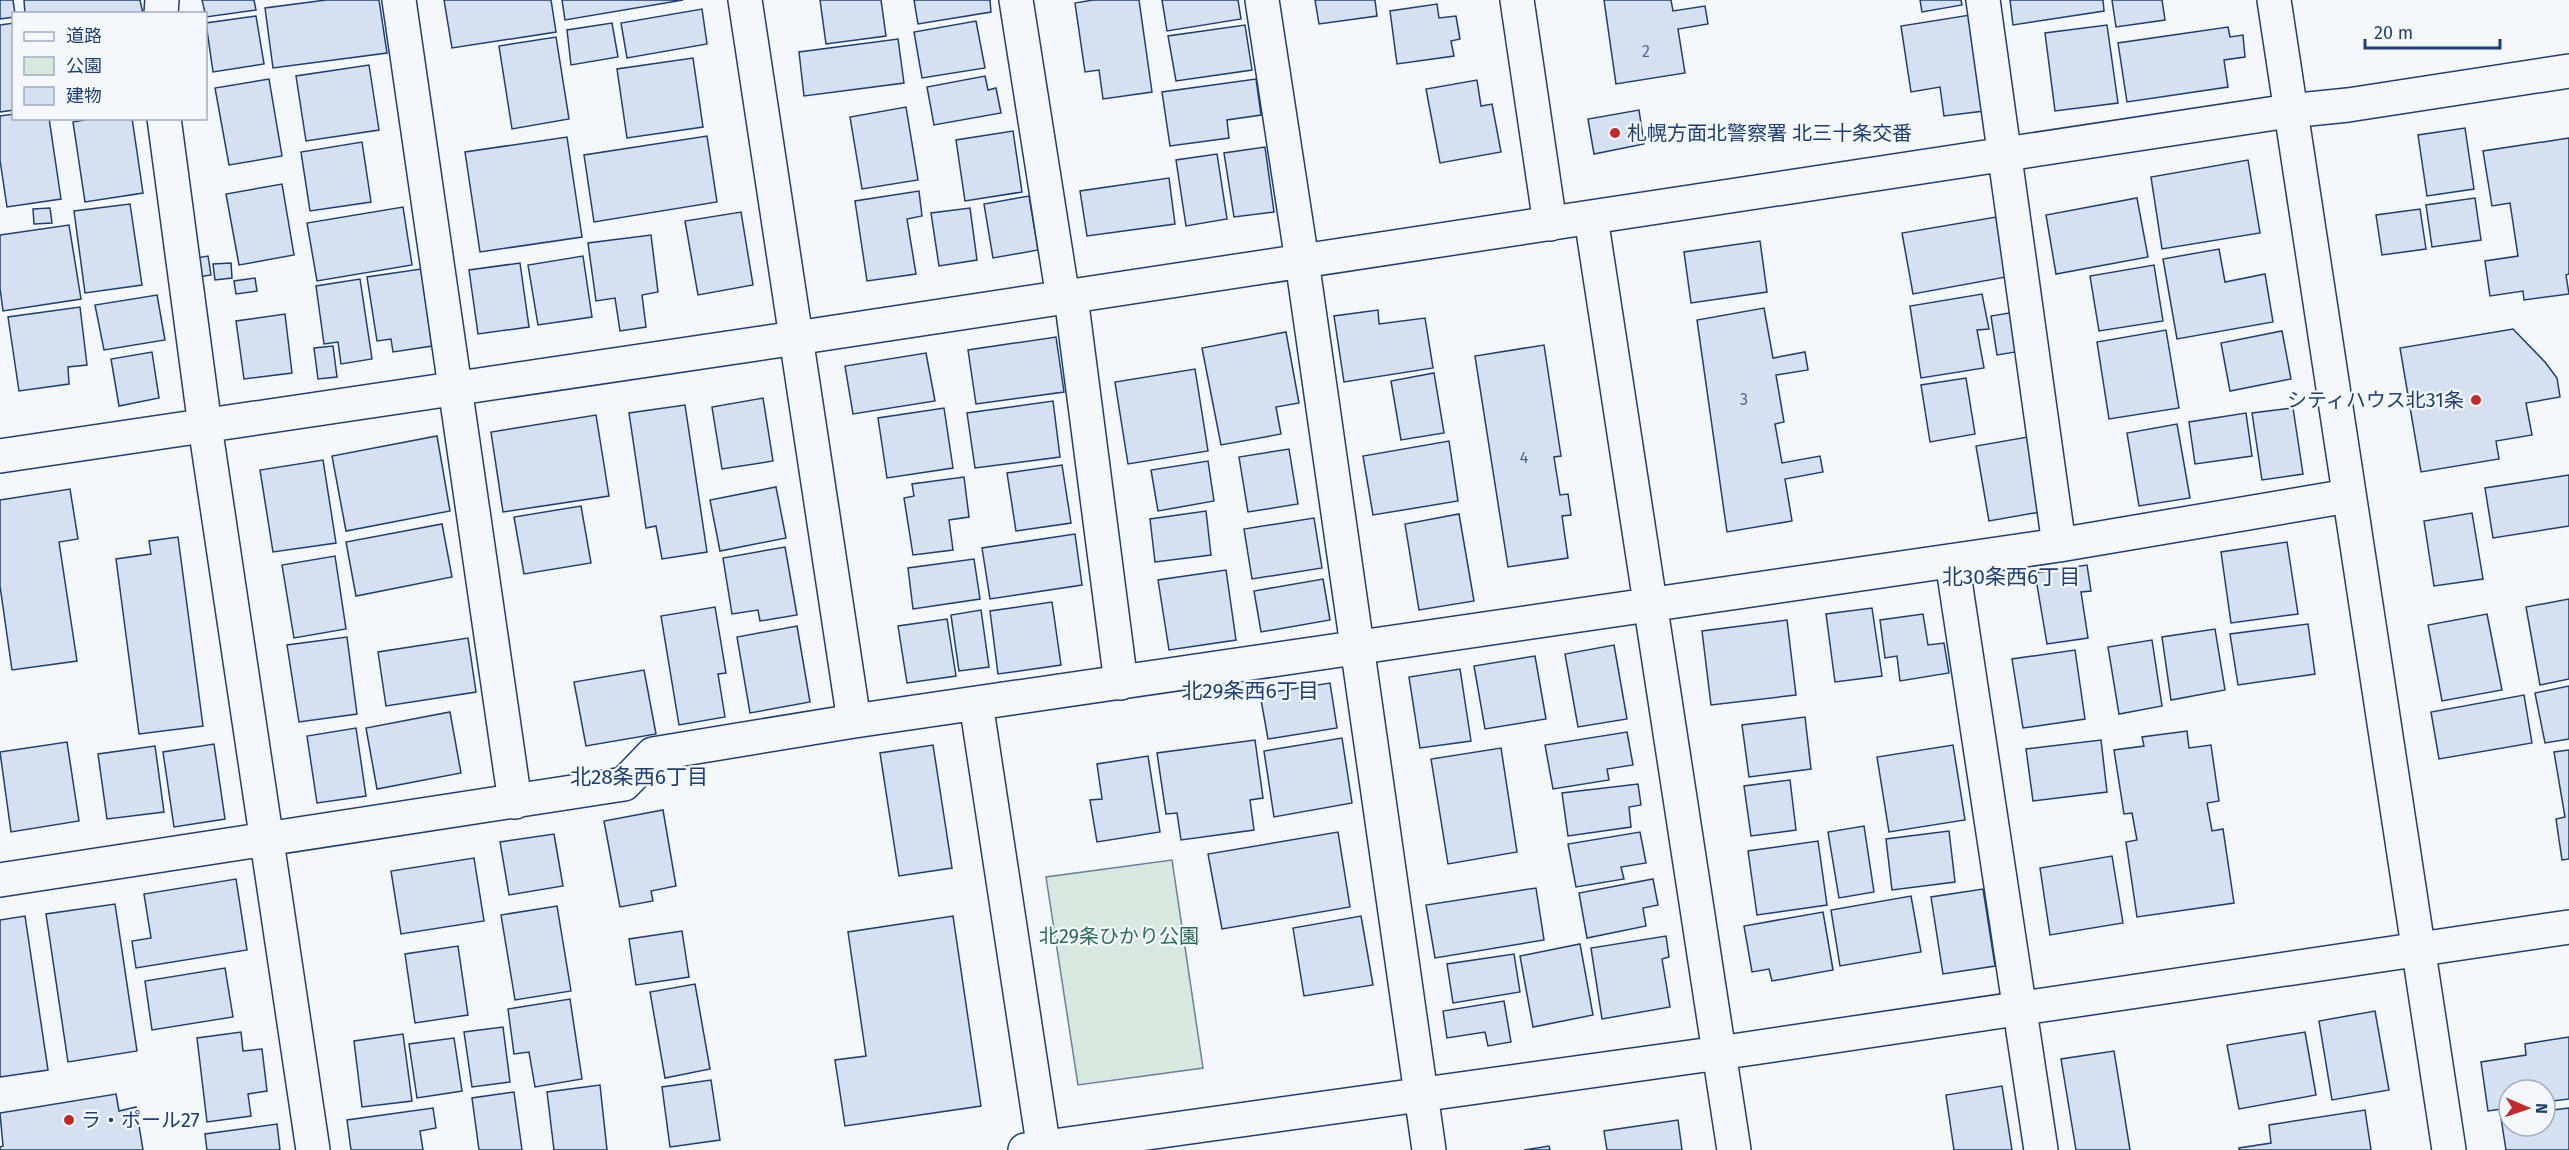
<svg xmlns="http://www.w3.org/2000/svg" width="2569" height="1150" font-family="'Fira Sans','Noto Sans JP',sans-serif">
<rect width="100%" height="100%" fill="#f4f7fb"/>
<path fill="#d7e8df" stroke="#687fa3" stroke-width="1.5" d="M 1172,860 L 1203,1068 L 1078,1085 L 1046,877 Z"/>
<path fill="#d5e0f0" stroke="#1d3f73" stroke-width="1.5" d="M 0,0 L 13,0 L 15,14 L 14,17 L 0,19 Z
M 24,0 L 140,0 L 143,14 L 25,14 Z
M 202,0 L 254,0 L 256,10 L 206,17 Z
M 326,0 L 379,0 L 387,53 L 273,68 L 265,8 Z
M 444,0 L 551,0 L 556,32 L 452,48 Z
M 562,0 L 683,0 L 565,20 Z
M 820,0 L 881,0 L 886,36 L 826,44 Z
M 914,0 L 990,0 L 991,12 L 918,24 Z
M 1093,0 L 1139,0 L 1152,92 L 1103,99 L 1099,70 L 1085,72 L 1075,3 Z
M 1162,0 L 1238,0 L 1241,19 L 1167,31 Z
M 1315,0 L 1375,0 L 1377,16 L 1319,24 Z
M 1604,0 L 1671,0 L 1673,11 L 1705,6 L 1708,24 L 1678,29 L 1685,73 L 1616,84 Z
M 1920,0 L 1961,0 L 1962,5 L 1922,12 Z
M 2010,0 L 2103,0 L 2104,11 L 2013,25 Z
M 2112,0 L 2162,0 L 2165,20 L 2116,27 Z
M 1437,4 L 1439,18 L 1456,16 L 1460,39 L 1451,41 L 1454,56 L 1397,64 L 1390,11 Z
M 702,9 L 707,44 L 627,58 L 621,23 Z
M 1970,15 L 1984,111 L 1944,116 L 1940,87 L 1911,92 L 1901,26 Z
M 256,16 L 264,64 L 213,72 L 206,23 Z
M 976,21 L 985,68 L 922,78 L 914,32 Z
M 14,23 L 14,110 L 0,112 L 0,25 Z
M 612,23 L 618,57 L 571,65 L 567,30 Z
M 1245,25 L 1252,70 L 1176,81 L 1168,36 Z
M 2107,25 L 2118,103 L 2055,111 L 2045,33 Z
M 2228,27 L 2230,37 L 2243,35 L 2245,57 L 2224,60 L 2228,87 L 2127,102 L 2118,43 Z
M 556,37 L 569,119 L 512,129 L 499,46 Z
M 898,39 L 904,83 L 804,96 L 799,52 Z
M 693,58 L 703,127 L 627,138 L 617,69 Z
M 369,65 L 379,130 L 306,141 L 296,76 Z
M 985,76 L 988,90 L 996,88 L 1001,113 L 934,125 L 927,87 Z
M 269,79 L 282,156 L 229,165 L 215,88 Z
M 1256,79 L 1261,115 L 1227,120 L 1229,138 L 1170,146 L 1162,92 Z
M 1477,80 L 1481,106 L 1492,104 L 1501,152 L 1440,163 L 1426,89 Z
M 906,107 L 918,180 L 862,189 L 850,117 Z
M 1639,110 L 1644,144 L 1594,154 L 1588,119 Z
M 14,114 L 14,118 L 49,118 L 61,199 L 7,207 L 0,160 L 0,116 Z
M 95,118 L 132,118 L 143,193 L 85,202 L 73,122 Z
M 2465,128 L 2474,189 L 2427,196 L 2418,135 Z
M 1013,131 L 1022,192 L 965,201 L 956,140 Z
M 707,136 L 717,202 L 594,222 L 584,155 Z
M 567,137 L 582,237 L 480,252 L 465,152 Z
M 2569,138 L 2569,274 L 2566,275 L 2569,294 L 2524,300 L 2523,291 L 2490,296 L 2485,261 L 2518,256 L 2510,203 L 2492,206 L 2483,151 Z
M 362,142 L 371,202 L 310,211 L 301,152 Z
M 1265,147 L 1274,212 L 1234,217 L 1224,153 Z
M 1217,154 L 1227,219 L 1186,226 L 1176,160 Z
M 2248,160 L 2260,233 L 2162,249 L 2151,177 Z
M 1169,178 L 1175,224 L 1087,236 L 1080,191 Z
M 282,184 L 294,255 L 239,265 L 226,194 Z
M 919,191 L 922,216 L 907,219 L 916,274 L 867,281 L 855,201 Z
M 1029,196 L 1038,250 L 993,258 L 984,204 Z
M 2137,198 L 2148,257 L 2056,274 L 2046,215 Z
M 2475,198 L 2481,240 L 2432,247 L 2426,205 Z
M 130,204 L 142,285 L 85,293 L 74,211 Z
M 403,207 L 412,265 L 317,281 L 307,223 Z
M 50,208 L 52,223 L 34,224 L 33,209 Z
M 970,208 L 977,260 L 939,266 L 931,213 Z
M 2420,209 L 2426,249 L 2382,255 L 2376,215 Z
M 741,212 L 753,285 L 698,295 L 685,221 Z
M 1996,217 L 2006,277 L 1913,294 L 1902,233 Z
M 69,225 L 81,299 L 3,311 L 0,288 L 0,235 Z
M 651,235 L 658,292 L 642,295 L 646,327 L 620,331 L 615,298 L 596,301 L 588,243 Z
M 1760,241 L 1767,292 L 1691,303 L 1684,252 Z
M 2219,249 L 2225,282 L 2265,274 L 2273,322 L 2177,339 L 2163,259 Z
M 208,256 L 211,275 L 199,277 L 196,258 Z
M 583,256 L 592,317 L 538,325 L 528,265 Z
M 231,263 L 232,278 L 215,280 L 213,264 Z
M 520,263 L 529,327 L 478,334 L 469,270 Z
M 2154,265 L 2163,321 L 2099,331 L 2090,276 Z
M 421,269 L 432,346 L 393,352 L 391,339 L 377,341 L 367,277 Z
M 255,278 L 257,291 L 236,294 L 234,281 Z
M 360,279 L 372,359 L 341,364 L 338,342 L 324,344 L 316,286 Z
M 1982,294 L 1989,329 L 1977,330 L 1984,368 L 1921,378 L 1910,306 Z
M 157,295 L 165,340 L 104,350 L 95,305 Z
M 80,307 L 87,365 L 68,367 L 69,384 L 19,391 L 8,317 Z
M 1764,308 L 1773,358 L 1805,352 L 1808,370 L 1776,375 L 1784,422 L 1775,424 L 1782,463 L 1820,456 L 1823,472 L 1785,479 L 1792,521 L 1727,532 L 1697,320 Z
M 1378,310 L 1379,324 L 1425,318 L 1433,368 L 1344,382 L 1334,316 Z
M 2015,312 L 2022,351 L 1997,355 L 1991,316 Z
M 285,314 L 292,373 L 244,379 L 236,321 Z
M 2513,329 L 2545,362 L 2557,378 L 2560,397 L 2526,403 L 2532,435 L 2496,441 L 2499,459 L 2421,472 L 2400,348 Z
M 2166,330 L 2179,408 L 2109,419 L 2097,342 Z
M 2282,331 L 2291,379 L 2230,391 L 2221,343 Z
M 1286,332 L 1299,403 L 1276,407 L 1281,434 L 1221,445 L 1202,348 Z
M 1056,337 L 1064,392 L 976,404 L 968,350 Z
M 1544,345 L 1561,456 L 1554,457 L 1560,495 L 1568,494 L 1571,515 L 1562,516 L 1568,558 L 1508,567 L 1475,356 Z
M 333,346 L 337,377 L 318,379 L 314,348 Z
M 152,352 L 159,398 L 119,406 L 111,359 Z
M 926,353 L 935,401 L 853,414 L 845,366 Z
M 1195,369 L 1208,451 L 1128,464 L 1115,382 Z
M 1434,373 L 1444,433 L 1401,440 L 1391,381 Z
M 1966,378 L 1975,434 L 1930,442 L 1921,385 Z
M 763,398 L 773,461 L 722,469 L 712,407 Z
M 1053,401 L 1060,457 L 975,468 L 967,413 Z
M 685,405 L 707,552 L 662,559 L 656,526 L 646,528 L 629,413 Z
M 944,408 L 953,468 L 887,478 L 878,418 Z
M 2293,408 L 2303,474 L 2262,480 L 2252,413 Z
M 2246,413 L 2252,456 L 2195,464 L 2189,422 Z
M 596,415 L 609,496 L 503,512 L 491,432 Z
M 2177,424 L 2190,498 L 2139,506 L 2127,433 Z
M 437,436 L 450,511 L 346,531 L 332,456 Z
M 2033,436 L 2046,511 L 1989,521 L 1976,446 Z
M 1449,441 L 1458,501 L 1373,515 L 1363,456 Z
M 1289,449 L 1298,504 L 1248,512 L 1239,457 Z
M 323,460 L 336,543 L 273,552 L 260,470 Z
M 1208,461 L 1214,501 L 1158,511 L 1151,470 Z
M 1062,465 L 1071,523 L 1016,531 L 1007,473 Z
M 2569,475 L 2569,526 L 2493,538 L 2485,488 Z
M 964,477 L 969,517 L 949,520 L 953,550 L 913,555 L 904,498 L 914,496 L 912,484 Z
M 776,487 L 786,538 L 720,551 L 710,500 Z
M 70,489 L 78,539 L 59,542 L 77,661 L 12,670 L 0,586 L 0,500 Z
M 581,506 L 591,563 L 524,574 L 514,517 Z
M 1206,511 L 1211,555 L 1155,562 L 1150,519 Z
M 2472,513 L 2483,579 L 2434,586 L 2424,521 Z
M 1459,514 L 1474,601 L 1419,610 L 1405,524 Z
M 1314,518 L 1322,568 L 1252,579 L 1244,529 Z
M 442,524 L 452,577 L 356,596 L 346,542 Z
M 1075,534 L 1082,585 L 990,599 L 982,548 Z
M 178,537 L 203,726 L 139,734 L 116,559 L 151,554 L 149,541 Z
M 2287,542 L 2298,614 L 2231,623 L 2221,552 Z
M 785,547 L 797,615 L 760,621 L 758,610 L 732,614 L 723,558 Z
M 335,556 L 346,629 L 294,638 L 282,565 Z
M 974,559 L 980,599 L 913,609 L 908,568 Z
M 2087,565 L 2091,591 L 2081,592 L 2088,638 L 2047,644 L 2035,573 Z
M 1226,570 L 1236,640 L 1169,650 L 1158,580 Z
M 1323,579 L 1330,620 L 1261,632 L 1254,591 Z
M 2569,599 L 2569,679 L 2540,685 L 2526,607 Z
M 1052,602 L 1061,665 L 998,674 L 990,611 Z
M 715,607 L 726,673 L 718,674 L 725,717 L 679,725 L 661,616 Z
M 1872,608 L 1882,676 L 1835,682 L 1826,614 Z
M 981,610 L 989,667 L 959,671 L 951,615 Z
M 1923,614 L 1928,645 L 1944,643 L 1949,673 L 1900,681 L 1897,656 L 1885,658 L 1880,620 Z
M 2487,614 L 2502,690 L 2442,701 L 2428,625 Z
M 947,619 L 956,676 L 907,683 L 898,626 Z
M 1787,620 L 1796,695 L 1711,705 L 1702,631 Z
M 2308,624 L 2315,674 L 2238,685 L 2230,634 Z
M 797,626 L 810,702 L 750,713 L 737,637 Z
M 2215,629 L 2225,690 L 2171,700 L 2162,637 Z
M 347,637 L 357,714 L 299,722 L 287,645 Z
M 468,638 L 476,692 L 386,706 L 378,652 Z
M 2152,640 L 2162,706 L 2119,714 L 2108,647 Z
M 1614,645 L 1627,719 L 1578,727 L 1565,654 Z
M 2075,650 L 2085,719 L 2023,728 L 2012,659 Z
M 1535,656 L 1546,719 L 1485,729 L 1474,666 Z
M 1460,669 L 1471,741 L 1420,748 L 1409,677 Z
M 644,670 L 656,734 L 586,746 L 574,682 Z
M 1330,683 L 1337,728 L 1268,739 L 1260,694 Z
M 2569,686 L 2569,739 L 2545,743 L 2535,693 Z
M 2524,695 L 2532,743 L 2439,759 L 2431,712 Z
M 450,712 L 461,773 L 377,789 L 366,728 Z
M 1805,717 L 1811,769 L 1749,777 L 1742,725 Z
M 356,728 L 366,796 L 317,803 L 307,736 Z
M 2187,731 L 2189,748 L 2211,745 L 2219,801 L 2207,803 L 2212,831 L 2223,829 L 2234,903 L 2137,917 L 2126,842 L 2137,840 L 2132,813 L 2124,814 L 2114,750 L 2144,746 L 2142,737 Z
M 1627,732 L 1633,765 L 1607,769 L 1609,780 L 1553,789 L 1545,745 Z
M 1342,738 L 1352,803 L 1274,817 L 1264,751 Z
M 1255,740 L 1263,798 L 1250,800 L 1254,830 L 1181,840 L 1177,813 L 1166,814 L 1157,753 Z
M 2101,740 L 2107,792 L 2033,801 L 2026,749 Z
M 67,742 L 79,821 L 11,832 L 0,752 Z
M 214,744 L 225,819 L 174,827 L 163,752 Z
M 933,745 L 952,868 L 899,876 L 880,753 Z
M 1953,745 L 1965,820 L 1889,832 L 1877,757 Z
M 155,746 L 164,812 L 107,819 L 98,754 Z
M 1501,748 L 1517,852 L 1448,864 L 1431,759 Z
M 2569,750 L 2569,859 L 2562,860 L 2556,819 L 2565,817 L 2554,752 Z
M 1148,756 L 1160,832 L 1097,842 L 1090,800 L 1102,799 L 1097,764 Z
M 1790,780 L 1796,830 L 1751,836 L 1744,786 Z
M 1638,784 L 1641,805 L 1629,807 L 1631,827 L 1568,836 L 1562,793 Z
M 663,810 L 676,886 L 651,891 L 653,901 L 620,907 L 604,821 Z
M 1864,826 L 1874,892 L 1839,898 L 1828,832 Z
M 1949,831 L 1955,882 L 1892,890 L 1886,839 Z
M 1338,832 L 1350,907 L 1222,929 L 1208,854 Z
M 1640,832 L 1646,863 L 1621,867 L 1624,879 L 1576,887 L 1568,844 Z
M 554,834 L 563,886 L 509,895 L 500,842 Z
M 1818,841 L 1827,905 L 1757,915 L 1748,851 Z
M 2112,856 L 2123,923 L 2050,935 L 2040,868 Z
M 474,858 L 484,921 L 401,934 L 391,871 Z
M 236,879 L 247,950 L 136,968 L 132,941 L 151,938 L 144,894 Z
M 1653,879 L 1658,905 L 1643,908 L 1646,926 L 1587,938 L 1579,893 Z
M 1536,888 L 1544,940 L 1435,958 L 1426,905 Z
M 1983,889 L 1995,966 L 1943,974 L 1931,897 Z
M 1911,896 L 1921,952 L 1840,966 L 1831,910 Z
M 115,904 L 137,1051 L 68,1062 L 46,914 Z
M 557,906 L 571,991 L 515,1000 L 501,915 Z
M 1823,912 L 1833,970 L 1772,981 L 1769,969 L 1752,972 L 1744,926 Z
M 25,916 L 48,1070 L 0,1077 L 0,920 Z
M 953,916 L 981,1106 L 845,1126 L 835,1060 L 866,1056 L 848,932 Z
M 1361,916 L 1373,985 L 1304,996 L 1293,928 Z
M 682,931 L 689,977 L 636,985 L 629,939 Z
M 1666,936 L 1669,957 L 1662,959 L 1670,1007 L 1602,1019 L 1591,948 Z
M 1580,944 L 1593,1015 L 1533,1027 L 1520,956 Z
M 458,946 L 468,1015 L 415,1023 L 405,954 Z
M 1514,954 L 1520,992 L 1453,1003 L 1447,964 Z
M 225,968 L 233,1017 L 152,1030 L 145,981 Z
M 695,984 L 710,1069 L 665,1078 L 650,992 Z
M 570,999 L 582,1079 L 535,1087 L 529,1052 L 514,1054 L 508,1009 Z
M 1504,1001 L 1511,1042 L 1488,1046 L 1485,1032 L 1447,1038 L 1443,1011 Z
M 2375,1011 L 2389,1090 L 2332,1100 L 2319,1021 Z
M 503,1027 L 510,1082 L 472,1087 L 464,1032 Z
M 241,1032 L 243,1051 L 262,1049 L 267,1091 L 248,1094 L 251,1116 L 207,1122 L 197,1038 Z
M 2305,1032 L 2316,1095 L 2239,1109 L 2227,1045 Z
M 403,1034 L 412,1101 L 362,1107 L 354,1041 Z
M 2569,1037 L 2569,1099 L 2545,1102 L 2545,1090 L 2509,1090 L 2509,1108 L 2488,1111 L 2481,1062 L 2526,1055 L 2525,1044 Z
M 454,1038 L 462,1091 L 417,1098 L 409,1044 Z
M 2114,1051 L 2130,1150 L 2076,1150 L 2061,1059 Z
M 711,1080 L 720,1140 L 670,1147 L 662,1087 Z
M 600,1085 L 607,1150 L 554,1150 L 547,1092 Z
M 2002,1086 L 2012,1150 L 1954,1150 L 1946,1095 Z
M 514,1092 L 522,1150 L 479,1150 L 472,1098 Z
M 116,1094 L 119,1111 L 136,1107 L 143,1150 L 0,1150 L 0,1147 L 3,1146 L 0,1113 Z
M 433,1108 L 436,1128 L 420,1131 L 423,1150 L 351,1150 L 347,1120 Z
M 2569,1108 L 2569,1150 L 2506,1150 L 2501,1118 L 2509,1117 L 2509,1126 L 2545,1126 L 2545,1111 Z
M 2365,1110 L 2371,1150 L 2239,1150 L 2239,1148 L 2271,1143 L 2269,1125 Z
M 1678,1120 L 1682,1150 L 1607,1150 L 1604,1131 Z
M 277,1124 L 280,1150 L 207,1150 L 205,1134 Z
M 1549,1146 L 1550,1150 L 1524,1150 Z"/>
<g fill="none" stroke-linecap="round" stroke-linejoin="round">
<g stroke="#1d3f73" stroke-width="36">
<path id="minor" d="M 399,0 L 515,802
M 745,0 L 854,721
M 1016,0 L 1063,298
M 1262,0 L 1302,261 L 1429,1150
M 1517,0 L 1550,224
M 1983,0 L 2059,545
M 2274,0 L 2449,1150
M 161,14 L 162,0
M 164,118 L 205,426 L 313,1150
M 1591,218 L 1734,1150
M 1071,297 L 1121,683
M 0,456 L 796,338 L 2289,111 L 2348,105 L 2569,71
M 1952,561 L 2041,1150
M 976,703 L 1044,1150
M 0,880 L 624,784 L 653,754 L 854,721 L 2059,545 L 2348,496
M 1025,1150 L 1719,1053 L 2569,927"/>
</g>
<use href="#minor" stroke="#f4f7fb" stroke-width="33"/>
</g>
<g fill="#c62828" stroke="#f4f7fb" stroke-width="2">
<circle cx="1615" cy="133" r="6"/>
<circle cx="2476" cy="400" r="6"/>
<circle cx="69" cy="1120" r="6"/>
</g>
<g text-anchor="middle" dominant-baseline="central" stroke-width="4.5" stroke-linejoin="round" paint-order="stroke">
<g font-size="16" fill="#4b6792">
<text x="1646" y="51">2</text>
<text x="1744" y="399">3</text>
<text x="1524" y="457">4</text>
</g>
<g font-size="20" fill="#1d3f73" stroke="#f4f7fb" text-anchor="start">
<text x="1627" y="133">札幌方面北警察署 北三十条交番</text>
<text x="2464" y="400" text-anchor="end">シティハウス北31条</text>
<text x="81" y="1120">ラ・ポール27</text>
</g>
<g font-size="20" fill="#2c6c60" stroke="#f4f7fb">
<text x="1119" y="936">北29条ひかり公園</text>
</g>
<g font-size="21" fill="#1d3f73" stroke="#f4f7fb">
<text x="2011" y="577">北30条西6丁目</text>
<text x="1250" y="691">北29条西6丁目</text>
<text x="639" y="777">北28条西6丁目</text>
</g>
</g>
<rect x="12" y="12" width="195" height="108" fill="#f4f7fb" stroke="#9eadc5" stroke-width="1.5"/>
<rect x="24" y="32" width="30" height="9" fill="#f4f7fb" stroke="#9eadc5" stroke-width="1.5"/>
<text x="66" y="42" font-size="18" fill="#1d3f73">道路</text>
<rect x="24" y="57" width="30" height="18" fill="#d7e8df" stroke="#9eadc5" stroke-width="1.5"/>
<text x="66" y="72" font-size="18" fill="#1d3f73">公園</text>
<rect x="24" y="87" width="30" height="18" fill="#d5e0f0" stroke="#9eadc5" stroke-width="1.5"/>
<text x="66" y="102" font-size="18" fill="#1d3f73">建物</text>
<g transform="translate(2527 1108) rotate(92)"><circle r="28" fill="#f4f7fb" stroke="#9eadc5" stroke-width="1.5"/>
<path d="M0-4.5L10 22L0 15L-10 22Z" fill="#c62828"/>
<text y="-9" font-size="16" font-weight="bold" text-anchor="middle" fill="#1d3f73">N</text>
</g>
<path d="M2365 39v9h135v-9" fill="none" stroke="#1d3f73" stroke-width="3"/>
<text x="2374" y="39" font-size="18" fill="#1d3f73" stroke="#f4f7fb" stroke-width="4.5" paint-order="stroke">20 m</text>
</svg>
